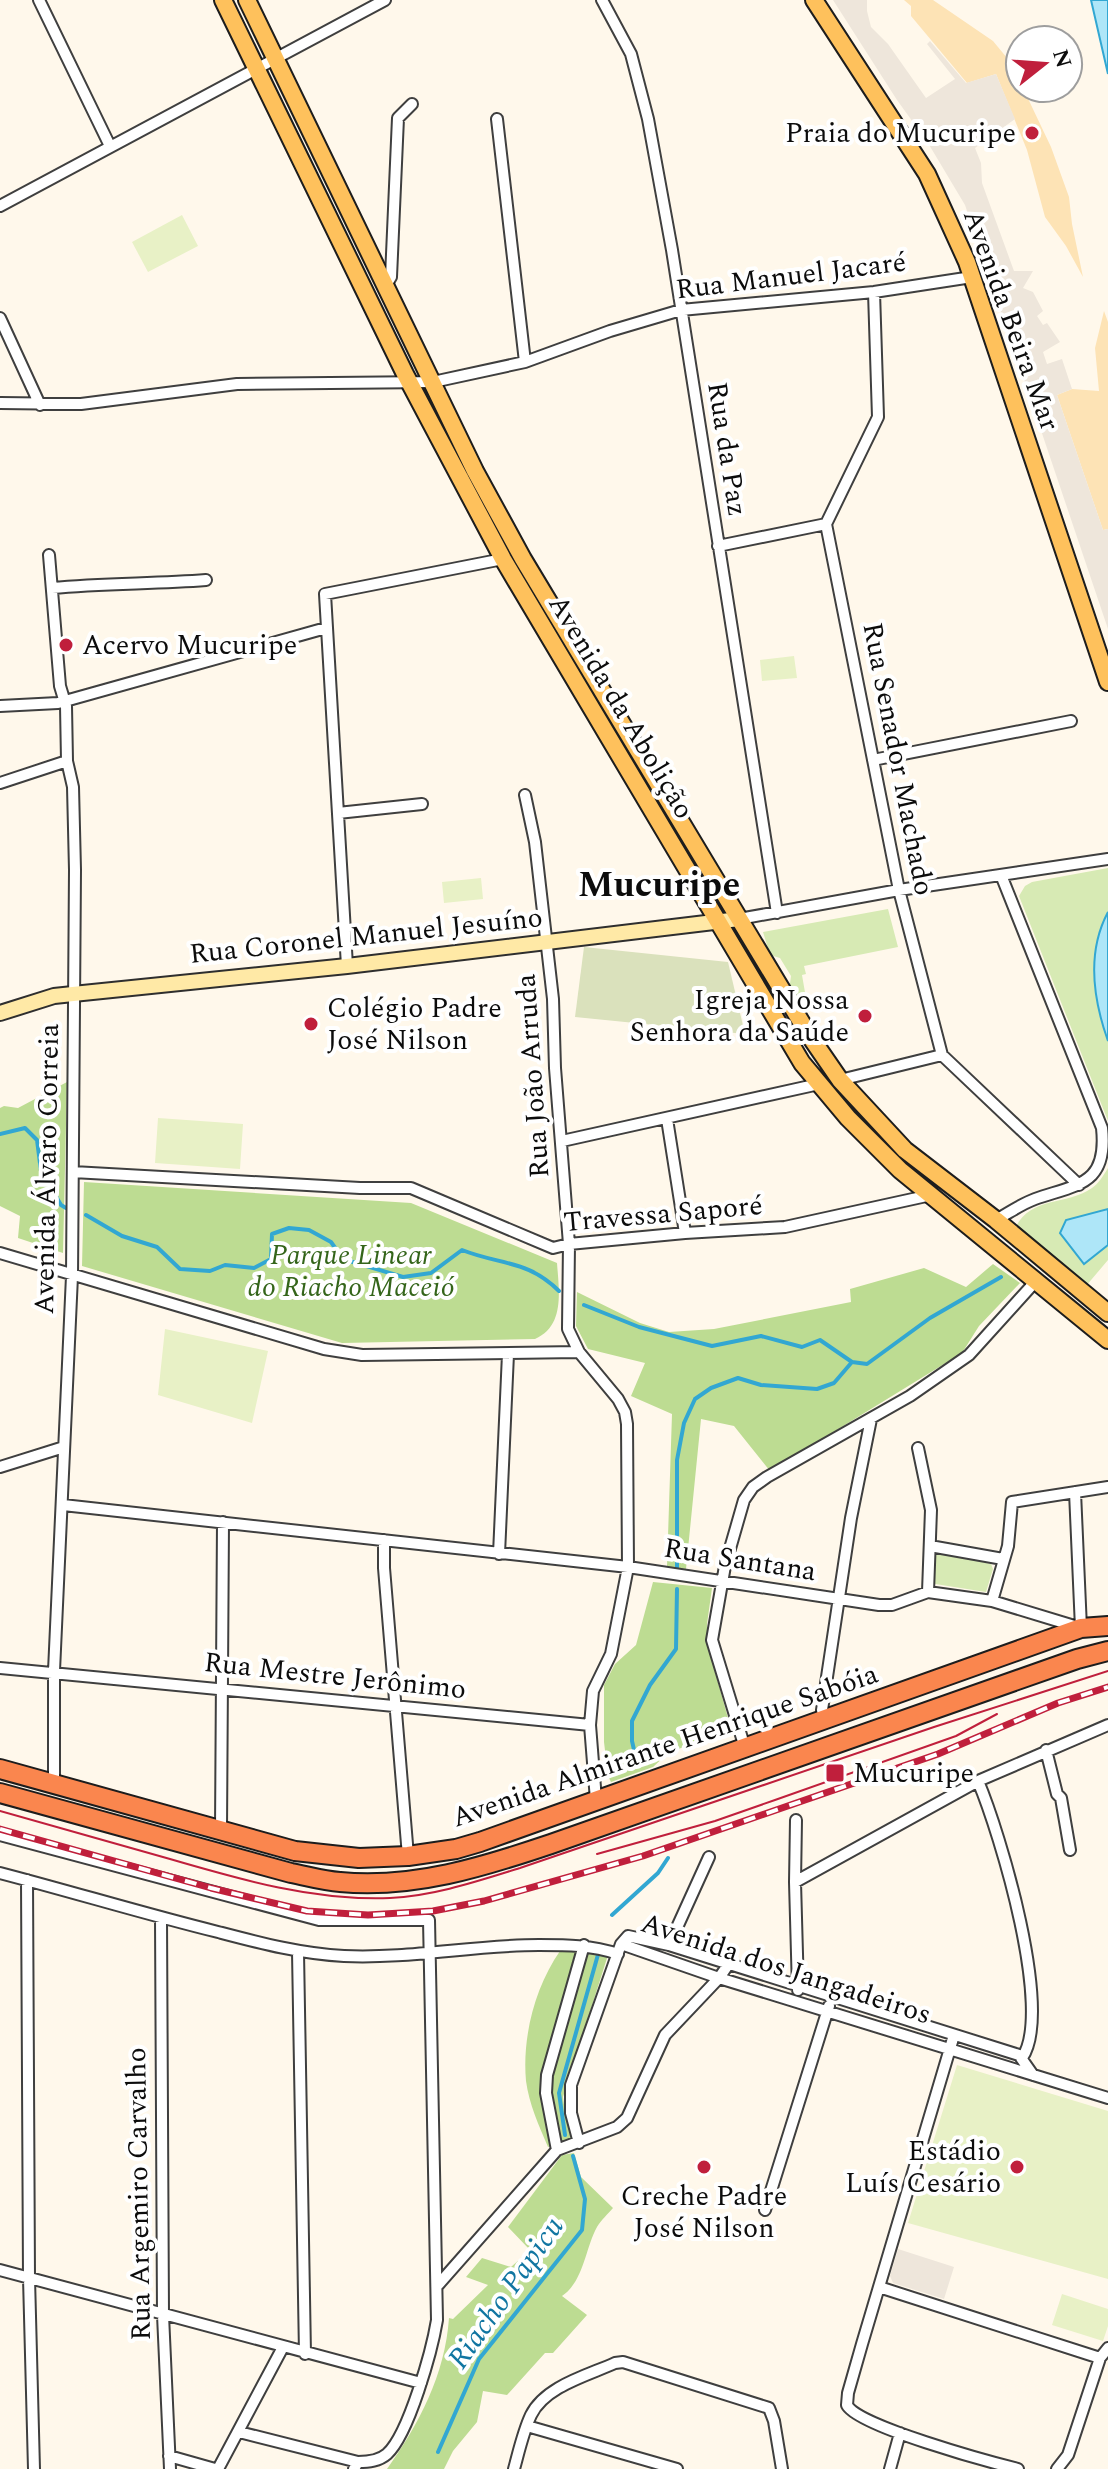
<svg xmlns="http://www.w3.org/2000/svg" width="1108" height="2469" font-family="Spectral,serif">
<rect width="100%" height="100%" fill="#fff8eb"/>
<path fill="#d7eab4" d="M 1108,868 L 1108,1121 L 1019,896 L 1025,886 L 1032,882 Z
M 888,909 L 898,947 L 804,966 L 806,974 L 802,975 L 807,1004 L 800,1007 L 789,991 L 791,976 L 780,958 L 770,955 L 763,932 Z
M 1108,1168 L 1108,1260 L 1086,1286 L 1015,1229 C 1029,1196 1066,1206 1092,1188 C 1099,1183 1103,1176 1108,1168 Z
M 937,1551 L 991,1564 L 993,1569 L 986,1592 L 929,1583 Z"/>
<path fill="#bddc92" d="M 67,1082 L 63,1253 L 18,1238 L 20,1216 L 0,1206 L 0,1108 L 4,1106 L 18,1108 Z
M 84,1182 L 411,1203 L 557,1263 C 559,1291 565,1326 535,1339 L 342,1343 L 82,1266 Z
M 993,1264 L 1020,1283 L 979,1326 L 962,1353 L 770,1471 L 734,1426 L 701,1419 L 686,1569 L 667,1567 L 672,1414 L 631,1396 L 645,1363 L 588,1349 L 576,1326 L 577,1292 L 640,1323 L 669,1332 L 714,1329 L 851,1302 L 850,1289 L 924,1268 L 966,1287 Z
M 653,1582 L 712,1588 L 707,1624 L 708,1647 L 730,1725 L 666,1755 L 653,1767 L 611,1782 L 608,1776 L 604,1742 L 604,1685 L 615,1664 L 636,1645 Z
M 560,1951 L 608,1955 L 563,2097 L 566,2119 L 573,2138 L 548,2147 C 539,2126 529,2104 526,2081 C 522,2037 535,1987 560,1951 Z
M 574,2153 L 581,2177 L 613,2208 C 608,2214 601,2220 597,2227 C 585,2249 584,2281 562,2296 L 587,2315 L 553,2353 L 545,2353 L 507,2395 L 483,2391 L 477,2422 L 453,2451 L 444,2469 L 387,2469 C 419,2424 445,2375 449,2318 L 453,2319 L 488,2285 L 466,2277 L 482,2258 L 511,2267 L 530,2250 L 508,2227 L 562,2155 Z"/>
<path fill="#fde3b5" d="M 904,0 L 933,0 L 993,41 L 1012,64 L 1020,82 L 1020,88 L 1023,88 L 1051,147 L 1069,197 L 1072,224 L 1083,277 L 1066,246 L 1045,217 L 1027,150 L 996,74 L 967,83 L 911,16 L 911,6 Z
M 1104,311 L 1108,322 L 1108,529 L 1103,530 L 1057,395 L 1072,389 L 1099,391 L 1095,348 Z"/>
<path fill="#dae1bc" d="M 584,947 L 728,962 L 745,1034 L 575,1017 Z"/>
<path fill="#e8f1c6" d="M 182,215 L 198,246 L 148,272 L 132,242 Z
M 794,656 L 797,678 L 762,681 L 760,660 Z
M 481,878 L 483,899 L 444,903 L 442,882 Z
M 158,1118 L 243,1124 L 240,1169 L 155,1163 Z
M 165,1329 L 268,1351 L 252,1423 L 158,1395 Z
M 957,2065 L 1108,2111 L 1108,2279 L 908,2223 Z
M 1062,2294 L 1108,2309 L 1108,2326 L 1103,2341 L 1052,2325 Z"/>
<path fill="#eee6db" d="M 833,0 L 867,0 L 867,11 L 871,27 L 888,44 L 926,98 L 955,79 L 927,44 L 930,41 L 966,83 L 996,74 L 1015,119 L 975,148 L 981,163 L 982,183 L 1014,271 L 1033,271 L 1023,288 L 1033,292 L 1043,311 L 1037,316 L 1043,325 L 1047,323 L 1060,342 L 1043,352 L 1047,364 L 1062,359 L 1072,389 L 1057,395 L 1103,530 L 1108,529 L 1108,629 L 965,205 L 928,143 L 897,100 Z
M 898,2249 L 954,2267 L 944,2299 L 893,2283 L 890,2276 Z"/>
<path fill="#aee6f8" stroke="#32a7d2" stroke-width="2" d="M 1091,0 L 1108,0 L 1108,74 Z
M 1108,912 L 1108,1041 C 1093,999 1086,953 1108,912 Z
M 1108,1209 L 1108,1245 L 1084,1264 L 1060,1233 L 1066,1220 Z"/>
<g fill="none" stroke-linecap="round" stroke-linejoin="round">
<path stroke="#32a7d2" stroke-width="4" d="M 0,1134 L 25,1128 L 37,1140 L 41,1171 L 61,1205 L 66,1208
M 86,1215 L 122,1236 L 157,1247 L 180,1269 L 210,1271 L 225,1265 L 254,1268 L 271,1259 L 272,1234 L 289,1228 L 309,1230 L 331,1242 L 343,1259 L 403,1277 L 431,1273 L 462,1250 C 500,1265 528,1260 559,1291
M 584,1305 L 639,1327 L 712,1346 L 761,1336 L 802,1347 L 820,1340 L 852,1362 L 867,1364 L 930,1318 L 1001,1277
M 677,1569 L 677,1460 L 684,1423 L 695,1399 L 711,1388 L 738,1378 L 761,1385 L 817,1389 L 834,1383 L 852,1362
M 637,1763 L 632,1741 L 632,1721 L 650,1685 L 676,1649 L 677,1589
M 612,1915 L 658,1873 L 668,1858
M 565,2135 L 559,2093 L 599,1951
M 438,2452 L 479,2359 L 582,2230 L 585,2199 L 573,2156"/>
<g stroke="#3f3f3f" stroke-width="14">
<path id="street" d="M 39,0 L 110,146
M 602,0 L 631,54 L 648,119 L 672,250 L 777,913
M 497,119 L 525,362
M 0,206 L 385,0
M 385,287 L 391,277 L 398,118 L 412,104
M 874,292 L 878,417 L 826,524 L 899,890 L 942,1055 L 1079,1185
M 0,318 L 40,405
M 0,403 L 81,404 L 237,384 L 433,382 L 525,362 L 610,331 L 681,310 L 874,292 L 972,277
M 718,546 L 826,524
M 49,555 L 60,686 L 66,706 L 67,761 L 73,787 L 75,870 L 72,1276 L 54,1671 L 54,1784
M 52,588 C 104,583 154,584 206,580
M 0,706 L 58,703 L 326,628
M 873,760 L 1071,721
M 0,783 L 67,761
M 525,795 L 535,842 L 553,999 L 555,1068 L 569,1244 L 568,1329 L 579,1352 L 618,1399 L 625,1412 L 627,1424 L 628,1567 L 611,1654 L 593,1691 L 590,1725
M 338,813 L 422,804
M 739,919 L 899,890 L 1108,859
M 347,966 L 325,594 L 503,559
M 840,1080 L 942,1055
M 667,1119 L 685,1233
M 562,1141 L 819,1084
M 73,1172 L 360,1188 L 411,1188 L 553,1248 L 569,1244 L 685,1233 L 785,1227 L 931,1195
M 996,1220 C 1009,1213 1021,1204 1035,1199 C 1078,1184 1108,1185 1102,1128 L 1001,875
M 0,1253 L 324,1349 L 362,1355 L 579,1352
M 918,1448 L 931,1510 L 928,1592
M 0,1467 L 64,1447
M 63,1505 L 628,1567 L 879,1605 L 892,1605 L 928,1592 L 992,1601 L 1081,1628 L 1075,1492
M 384,1540 L 384,1568 L 408,1856
M 930,1546 L 1003,1559
M 499,1554 L 508,1354
M 992,1601 L 1008,1546 L 1012,1502 L 1108,1487
M 0,1668 L 590,1725 L 596,1800
M 825,1720 L 822,1710 L 851,1518 L 871,1419
M 745,1748 L 712,1640 L 725,1566 L 744,1500 L 753,1487 L 767,1477 L 910,1396 L 969,1355 L 1035,1282
M 1046,1750 L 1057,1794 L 1061,1798 L 1070,1850
M 978,1781 C 1000,1833 1054,2012 1022,2058
M 796,1820 L 795,1882 L 798,1990
M 221,1830 L 223,1522
M 0,1835 L 319,1920 L 429,1920 L 437,2320 C 432,2350 409,2434 387,2454 C 379,2461 369,2462 358,2462 L 354,2469
M 0,1873 C 73,1892 145,1914 218,1932 C 260,1943 301,1954 344,1956 C 409,1959 474,1945 539,1945 C 567,1945 591,1945 618,1954
M 27,1880 L 29,2278 L 34,2469
M 795,1882 L 978,1781 L 1108,1725
M 161,1918 L 163,2315 L 170,2469
M 621,1944 L 719,1978 L 1108,2098
M 669,1945 L 709,1857
M 298,1952 L 305,2354
M 954,2035 L 862,2344 L 848,2393 L 847,2405 C 857,2426 990,2462 1018,2469
M 579,2143 L 571,2113 L 571,2085 L 621,1944 L 628,1936 L 669,1945 L 1019,2055 L 1033,2075
M 557,2150 L 546,2093 L 547,2075 L 584,1945
M 765,2210 L 829,2006
M 0,2270 L 421,2383
M 438,2285 L 557,2150 L 617,2127 L 627,2118 L 665,2035 L 719,1978 L 728,1965
M 879,2287 L 1100,2358
M 527,2426 L 677,2469
M 239,2432 L 358,2462
M 169,2456 L 215,2469
M 218,2469 L 283,2347
M 514,2469 C 519,2451 523,2432 531,2415 C 545,2386 589,2375 615,2363 L 623,2362 L 769,2408 L 774,2421 L 782,2469
M 890,2469 L 900,2433
M 1057,2469 L 1068,2455 L 1100,2358 L 1108,2348"/>
</g>
<g stroke="#2e2e2e" stroke-width="18">
<path id="secondary" d="M 0,1013 L 54,996 L 73,994 L 347,966 L 739,919"/>
</g>
<g stroke="#1d1d1d" stroke-width="20">
<path id="primary" d="M 223,0 L 405,374 L 503,559 L 802,1063 L 848,1118 L 900,1170 L 1108,1340
M 247,0 L 475,471 L 523,559 L 809,1035 L 840,1080 L 905,1150 L 996,1220 L 1108,1313
M 814,0 L 927,174 L 967,262 L 1108,682"/>
</g>
<g stroke="#1d1d1d" stroke-width="22">
<path id="highway" d="M 0,1769 L 295,1851 L 359,1858 L 408,1856 L 456,1849 L 480,1842 L 1081,1628 L 1108,1626
M 0,1793 L 291,1873 C 307,1876 323,1881 340,1882 C 413,1889 483,1867 551,1844 L 1077,1659 L 1108,1651"/>
</g>
<use href="#street" stroke="#fff" stroke-width="10"/>
<use href="#secondary" stroke="#ffe9a6" stroke-width="14"/>
<use href="#primary" stroke="#fec15c" stroke-width="16"/>
<use href="#highway" stroke="#fa864e" stroke-width="18"/>
<path stroke="#c01f3c" stroke-width="2" d="M 0,1811 C 57,1827 113,1843 170,1859 C 242,1880 314,1901 390,1898 C 434,1896 478,1881 520,1868 L 934,1727 L 1108,1671
M 597,1854 L 715,1821 L 775,1800 L 956,1736 L 997,1714"/>
<g stroke="#c01f3c" stroke-width="7">
<path id="rail" d="M 0,1829 L 211,1888 L 307,1911 L 368,1915 L 433,1911 L 484,1901 L 643,1856 L 938,1754 L 1058,1703 L 1108,1687"/>
</g>
<use href="#rail" stroke="#fff" stroke-width="4" stroke-dasharray="12" stroke-linecap="butt"/>
</g>
<g fill="#c01f3c" stroke="#fff" stroke-width="3">
<circle cx="1032" cy="133" r="8"/>
<circle cx="66" cy="645" r="8"/>
<circle cx="865" cy="1016" r="8"/>
<circle cx="311" cy="1024" r="8"/>
<rect x="825" y="1763" width="20" height="20" rx="4"/>
<circle cx="704" cy="2167" r="8"/>
<circle cx="1017" cy="2167" r="8"/>
</g>
<g text-anchor="middle" dominant-baseline="central" stroke-width="8" stroke-linejoin="round" paint-order="stroke">
<g font-size="28" fill="#0c0c0c" stroke="#fff" text-anchor="end">
<text x="1016" y="133">Praia do Mucuripe</text>
<text x="82" y="645" text-anchor="start">Acervo Mucuripe</text>
<text x="849" y="1000">Igreja Nossa<tspan x="849" dy="32">Senhora da Saúde</tspan></text>
<text x="327" y="1008" text-anchor="start">Colégio Padre<tspan x="327" dy="32">José Nilson</tspan></text>
<text x="853" y="1773" text-anchor="start">Mucuripe</text>
<text x="1001" y="2151">Estádio<tspan x="1001" dy="32">Luís Cesário</tspan></text>
<text x="704" y="2196" text-anchor="middle">Creche Padre<tspan x="704" dy="32">José Nilson</tspan></text>
</g>
<g font-size="28" fill="#0c0c0c" stroke="#fff">
<text transform="translate(791 276) rotate(-7)">Rua Manuel Jacaré</text>
<text transform="translate(1011 320) rotate(70)">Avenida Beira Mar</text>
<text transform="translate(727 449) rotate(81)">Rua da Paz</text>
<text transform="translate(621 707) rotate(59)">Avenida da Abolição</text>
<text transform="translate(898 759) rotate(79)">Rua Senador Machado</text>
<text transform="translate(366 936) rotate(-6)">Rua Coronel Manuel Jesuíno</text>
<text transform="translate(533 1076) rotate(-94)">Rua João Arruda</text>
<text transform="translate(47 1169) rotate(-89)">Avenida Álvaro Correia</text>
<text transform="translate(663 1214) rotate(-5)">Travessa Saporé</text>
<text transform="translate(740 1560) rotate(9)">Rua Santana</text>
<text transform="translate(335 1676) rotate(6)">Rua Mestre Jerônimo</text>
<text transform="translate(665 1746) rotate(-19)">Avenida Almirante Henrique Sabóia</text>
<text transform="translate(786 1969) rotate(18)">Avenida dos Jangadeiros</text>
<text transform="translate(139 2194) rotate(-91)">Rua Argemiro Carvalho</text>
</g>
<g font-size="28" font-style="italic" fill="#34651a" stroke="#fff">
<text x="351" y="1255">Parque Linear<tspan x="351" dy="32">do Riacho Maceió</tspan></text>
</g>
<g font-size="30" font-style="italic" fill="#1176a2" stroke="#fff">
<text transform="translate(506 2293) rotate(-55)">Riacho Papicu</text>
</g>
<g font-size="36" font-weight="bold" fill="#0c0c0c" stroke="#fff">
<text x="659" y="885">Mucuripe</text>
</g>
</g>
<g transform="translate(1044 64) rotate(73)"><circle r="38" fill="#ffffff" stroke="#9e9e9e" stroke-width="2"/>
<path d="M0-6L14 30L0 20L-14 30Z" fill="#c01f3c"/>
<text y="-12" font-size="22" font-weight="bold" text-anchor="middle" fill="#0c0c0c">N</text>
</g>
</svg>
